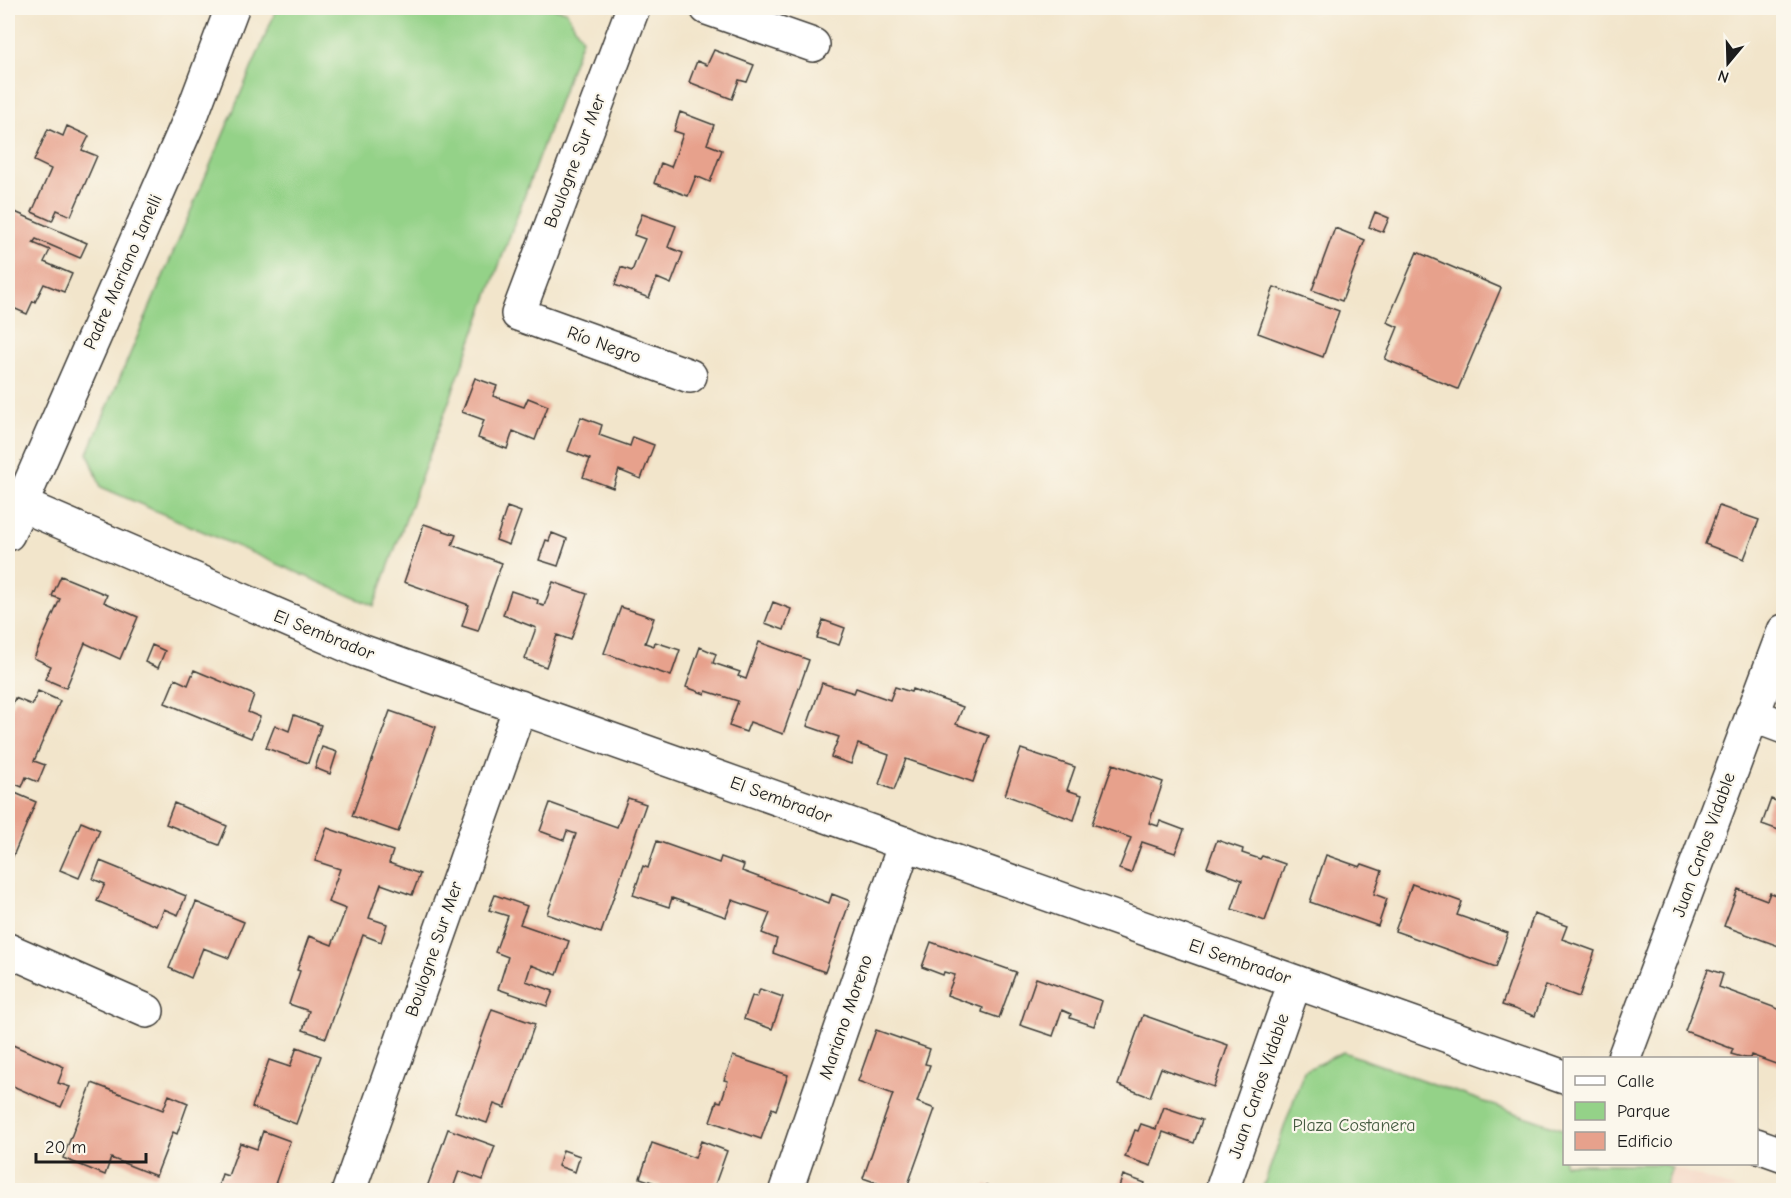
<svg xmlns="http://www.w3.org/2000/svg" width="1791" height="1198" font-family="'Comic Neue',sans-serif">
<rect width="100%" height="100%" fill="#fbf7ec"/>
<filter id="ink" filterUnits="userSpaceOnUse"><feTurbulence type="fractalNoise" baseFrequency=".0167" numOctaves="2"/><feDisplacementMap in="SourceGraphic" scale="12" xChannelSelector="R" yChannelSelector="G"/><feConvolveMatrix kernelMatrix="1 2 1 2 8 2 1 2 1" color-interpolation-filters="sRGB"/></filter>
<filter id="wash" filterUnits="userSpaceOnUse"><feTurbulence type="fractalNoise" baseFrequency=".008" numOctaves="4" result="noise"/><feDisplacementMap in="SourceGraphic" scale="24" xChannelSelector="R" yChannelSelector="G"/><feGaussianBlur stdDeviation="1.35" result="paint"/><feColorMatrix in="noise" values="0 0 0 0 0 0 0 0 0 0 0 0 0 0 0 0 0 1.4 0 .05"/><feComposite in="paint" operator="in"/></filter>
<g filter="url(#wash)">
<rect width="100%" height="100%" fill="#f2e5cb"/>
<path fill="#f4d3c0" d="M 1672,1167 L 1738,1190 L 1664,1190 Z"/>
<path fill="#94d288" stroke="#587752" stroke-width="1.5" d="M 277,8 L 552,8 L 566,11 L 582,39 L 374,606 L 101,487 L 88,453 Z
M 1343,1052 L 1564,1130 L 1564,1164 L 1661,1164 L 1672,1167 L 1664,1190 L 1262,1190 L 1304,1071 Z"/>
<g id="blocks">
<path fill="#e7a18c" d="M 122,8 L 138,8 L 136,13 Z
M 714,50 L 754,65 L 747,82 L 739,80 L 732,99 L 689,82 L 697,61 L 707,65 Z
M 680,112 L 714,125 L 707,144 L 722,150 L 710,182 L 696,176 L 688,196 L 654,183 L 661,163 L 671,167 L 677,151 L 683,134 L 674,131 Z
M 67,126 L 89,136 L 82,150 L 97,156 L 71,216 L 57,210 L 52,221 L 32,212 L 51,169 L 34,161 L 48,129 L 63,136 Z
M 8,209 L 87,243 L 80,258 L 36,239 L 33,243 L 50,250 L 44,262 L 72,274 L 64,292 L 44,284 L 35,302 L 33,301 L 27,314 L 11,307 L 8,315 Z
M 1375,212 L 1389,218 L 1383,232 L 1369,227 Z
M 642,214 L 676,226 L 668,247 L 683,253 L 671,284 L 657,278 L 649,298 L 615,285 L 621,267 L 632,271 L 639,253 L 645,239 L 634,235 Z
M 1335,228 L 1365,240 L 1342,301 L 1312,290 Z
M 1417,252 L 1501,288 L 1458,389 L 1385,359 L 1398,327 L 1387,322 Z
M 1274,287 L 1339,311 L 1323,357 L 1258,333 Z
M 475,378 L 497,386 L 493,396 L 524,407 L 528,398 L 548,406 L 535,440 L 513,431 L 507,449 L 478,438 L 484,420 L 462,412 Z
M 581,417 L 602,425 L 599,435 L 630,446 L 633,437 L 654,445 L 641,479 L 619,470 L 613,488 L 583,477 L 590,459 L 568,451 Z
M 1719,506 L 1759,520 L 1744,559 L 1705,544 Z
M 507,507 L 521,512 L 509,545 L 496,540 Z
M 424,524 L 456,535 L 452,545 L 502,563 L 478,631 L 462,626 L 469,605 L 404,582 Z
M 552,533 L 567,539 L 558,566 L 539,560 L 546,540 L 549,541 Z
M 61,576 L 107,595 L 104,602 L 138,617 L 120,659 L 85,643 L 66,688 L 45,679 L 51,666 L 34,658 L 60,599 L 52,596 Z
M 553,582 L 587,594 L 571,640 L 557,635 L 546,667 L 525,659 L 536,628 L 503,615 L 511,591 L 538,600 L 537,604 L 544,606 Z
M 773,602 L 791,609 L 784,630 L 765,623 Z
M 621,607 L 654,618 L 645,643 L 654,646 L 655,642 L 680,650 L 671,676 L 604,653 Z
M 823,620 L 845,628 L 839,645 L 817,638 Z
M 759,642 L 809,660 L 783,734 L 750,722 L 746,732 L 729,726 L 738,701 L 706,691 L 705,694 L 686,687 L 700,647 L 716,654 L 713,663 L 740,672 L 738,676 L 746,679 Z
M 152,645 L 165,651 L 158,668 L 145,662 Z
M 194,670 L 254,695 L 248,712 L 260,717 L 251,738 L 165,703 L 175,679 L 188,685 Z
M 822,683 L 854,693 L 856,688 L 890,700 L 895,687 L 911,692 L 912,689 L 963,707 L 956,724 L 989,736 L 973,782 L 906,759 L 894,790 L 879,784 L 889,755 L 858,744 L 851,764 L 831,757 L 839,737 L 807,726 Z
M 38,691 L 60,701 L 34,761 L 45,765 L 38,782 L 26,777 L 22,787 L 8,781 L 8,715 L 15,698 L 32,705 Z
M 390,711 L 436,727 L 398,832 L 352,816 Z
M 294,715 L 321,725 L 308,763 L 266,748 L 275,725 L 289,731 Z
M 322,747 L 337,752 L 330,774 L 315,768 Z
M 1021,749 L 1075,767 L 1067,790 L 1082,795 L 1074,820 L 1005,795 Z
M 1113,764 L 1163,782 L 1149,823 L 1158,826 L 1160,821 L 1184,830 L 1175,853 L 1142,842 L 1131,873 L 1119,869 L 1131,838 L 1092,824 Z
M 8,790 L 36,802 L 8,868 Z
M 628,798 L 646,804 L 601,933 L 547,914 L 576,834 L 567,831 L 564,840 L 540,831 L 550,803 L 617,827 Z
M 1771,799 L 1784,804 L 1784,832 L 1762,824 Z
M 174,803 L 227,826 L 219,845 L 166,824 Z
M 81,822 L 100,830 L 79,878 L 60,870 Z
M 327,828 L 393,851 L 389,863 L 420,874 L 412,895 L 381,884 L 369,918 L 387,924 L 381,942 L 363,935 L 326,1038 L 303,1030 L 309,1011 L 289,1004 L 300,971 L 297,970 L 309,936 L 332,945 L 346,909 L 328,902 L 340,869 L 315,861 Z
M 1217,840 L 1243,849 L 1242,853 L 1260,859 L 1262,856 L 1285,864 L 1265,921 L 1232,909 L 1242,880 L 1207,867 Z
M 657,841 L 719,863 L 721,857 L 744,865 L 742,871 L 829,903 L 832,894 L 850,901 L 825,972 L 773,953 L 777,939 L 762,933 L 770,913 L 732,900 L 726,917 L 672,898 L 669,907 L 633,895 L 643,866 L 648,868 Z
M 1326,855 L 1360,867 L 1362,864 L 1382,871 L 1374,894 L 1387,899 L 1378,926 L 1310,902 Z
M 100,861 L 186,896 L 178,915 L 164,909 L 157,926 L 97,901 L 105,884 L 93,879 Z
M 1412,884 L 1462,902 L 1457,915 L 1508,933 L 1496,967 L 1395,931 Z
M 1738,889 L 1767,900 L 1770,893 L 1784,898 L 1784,948 L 1724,926 Z
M 495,895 L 527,906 L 520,924 L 569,941 L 557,975 L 531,965 L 526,981 L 553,991 L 547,1006 L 498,989 L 508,957 L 495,952 L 508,916 L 489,910 Z
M 196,902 L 244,922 L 229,958 L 203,948 L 191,978 L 169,968 Z
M 1534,914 L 1567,926 L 1562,939 L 1595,951 L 1579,997 L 1546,985 L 1535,1016 L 1502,1005 Z
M 931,942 L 1016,972 L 999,1018 L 982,1012 L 983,1008 L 947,995 L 955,975 L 944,972 L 943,975 L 922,967 Z
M 1708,969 L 1723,974 L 1719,987 L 1784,1011 L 1784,1067 L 1751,1055 L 1750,1058 L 1745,1058 L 1731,1054 L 1733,1049 L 1685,1031 Z
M 1036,978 L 1102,1001 L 1094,1026 L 1070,1018 L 1071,1014 L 1062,1010 L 1053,1036 L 1020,1025 Z
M 760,989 L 783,997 L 772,1029 L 744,1019 L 752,996 L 757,997 Z
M 492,1009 L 535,1024 L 505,1108 L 494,1104 L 487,1123 L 455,1112 Z
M 1143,1015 L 1228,1045 L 1214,1087 L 1161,1068 L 1150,1097 L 1118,1085 Z
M 876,1030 L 930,1049 L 925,1064 L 930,1065 L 917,1102 L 935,1109 L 906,1190 L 897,1190 L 863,1178 L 893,1094 L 858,1081 Z
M 8,1043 L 64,1067 L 58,1083 L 70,1087 L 61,1107 L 8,1084 Z
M 297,1047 L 321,1056 L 296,1124 L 252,1107 L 269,1060 L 290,1067 Z
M 733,1056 L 788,1075 L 776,1110 L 772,1108 L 761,1139 L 710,1121 L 717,1101 L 721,1102 L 728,1081 L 724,1080 Z
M 92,1083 L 163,1110 L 169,1095 L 188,1103 L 177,1134 L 173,1132 L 156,1176 L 111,1158 L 105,1175 L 63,1158 Z
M 1164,1107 L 1202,1120 L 1194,1143 L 1163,1132 L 1151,1166 L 1125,1157 L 1135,1130 L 1138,1131 L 1141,1124 L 1156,1129 Z
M 448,1129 L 495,1146 L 483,1180 L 459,1171 L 454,1185 L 468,1190 L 426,1190 Z
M 263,1131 L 290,1141 L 273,1190 L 217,1190 L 222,1174 L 228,1176 L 240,1143 L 257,1149 Z
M 701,1141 L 727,1151 L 713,1190 L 659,1190 L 661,1185 L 640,1178 L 652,1143 L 695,1158 Z
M 563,1150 L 580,1156 L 575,1172 L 558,1166 Z
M 1123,1175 L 1145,1183 L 1143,1190 L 1118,1190 Z
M 1092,1184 L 1111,1190 L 1089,1190 Z
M 986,1185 L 1001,1190 L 983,1190 Z"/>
</g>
</g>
<g filter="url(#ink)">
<use href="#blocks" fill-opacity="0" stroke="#3c3a36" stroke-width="1.5"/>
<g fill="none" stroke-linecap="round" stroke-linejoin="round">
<g stroke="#3c3a36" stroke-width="36">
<path id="minor" d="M 633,8 L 518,314 L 690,376
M 707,8 L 813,45
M 8,499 L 358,650 L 1564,1077
M 8,534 L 192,114 L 232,8
M 1752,715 L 1784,727
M 8,950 L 147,1011
M 1624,1058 L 1784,631
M 1756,1145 L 1784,1155
M 349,1190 L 520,707
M 786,1190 L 905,843
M 1222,1190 L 1295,982"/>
</g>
<use href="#minor" stroke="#fff" stroke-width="33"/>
</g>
</g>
<g text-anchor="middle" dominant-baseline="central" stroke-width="4.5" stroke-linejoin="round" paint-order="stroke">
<g font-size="18" fill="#1c1c1c" stroke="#fbf7ec">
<text transform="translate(575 161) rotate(-69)">Boulogne Sur Mer</text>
<text transform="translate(123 272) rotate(-66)">Padre Mariano Ianelli</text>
<text transform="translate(604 345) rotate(20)">Río Negro</text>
<text transform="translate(324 635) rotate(22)">El Sembrador</text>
<text transform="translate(781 800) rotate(20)">El Sembrador</text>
<text transform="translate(1704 845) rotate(-70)">Juan Carlos Vidable</text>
<text transform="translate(434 949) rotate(-71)">Boulogne Sur Mer</text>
<text transform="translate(1240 962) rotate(19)">El Sembrador</text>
<text transform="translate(846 1017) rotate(-71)">Mariano Moreno</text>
<text transform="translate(1259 1086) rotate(-71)">Juan Carlos Vidable</text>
</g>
<g font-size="18" fill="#465c42" stroke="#fbf7ec">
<text x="1354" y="1125">Plaza Costanera</text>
</g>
</g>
<rect width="1791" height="1198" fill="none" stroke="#fbf7ec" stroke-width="30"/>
<rect x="1563" y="1057" width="195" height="108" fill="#fbf7ec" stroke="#a29f99" stroke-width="1.5"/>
<rect x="1575" y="1076" width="30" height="9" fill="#ffffff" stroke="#a29f99" stroke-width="1.5"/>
<text x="1617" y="1087" font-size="18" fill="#1c1c1c">Calle</text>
<rect x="1575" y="1102" width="30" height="18" fill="#94d288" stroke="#a29f99" stroke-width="1.5"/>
<text x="1617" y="1117" font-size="18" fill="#1c1c1c">Parque</text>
<rect x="1575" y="1132" width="30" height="18" fill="#e7a18c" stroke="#a29f99" stroke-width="1.5"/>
<text x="1617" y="1147" font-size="18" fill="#1c1c1c">Edificio</text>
<g transform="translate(1728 63) rotate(199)" stroke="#fbf7ec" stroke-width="4.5" paint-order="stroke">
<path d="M0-4.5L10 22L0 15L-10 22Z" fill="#1c1c1c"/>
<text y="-9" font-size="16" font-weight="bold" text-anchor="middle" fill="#1c1c1c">N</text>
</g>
<path d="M36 1153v9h110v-9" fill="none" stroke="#1c1c1c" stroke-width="3"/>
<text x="45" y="1153" font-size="18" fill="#1c1c1c" stroke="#fbf7ec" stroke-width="4.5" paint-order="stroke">20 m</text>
</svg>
